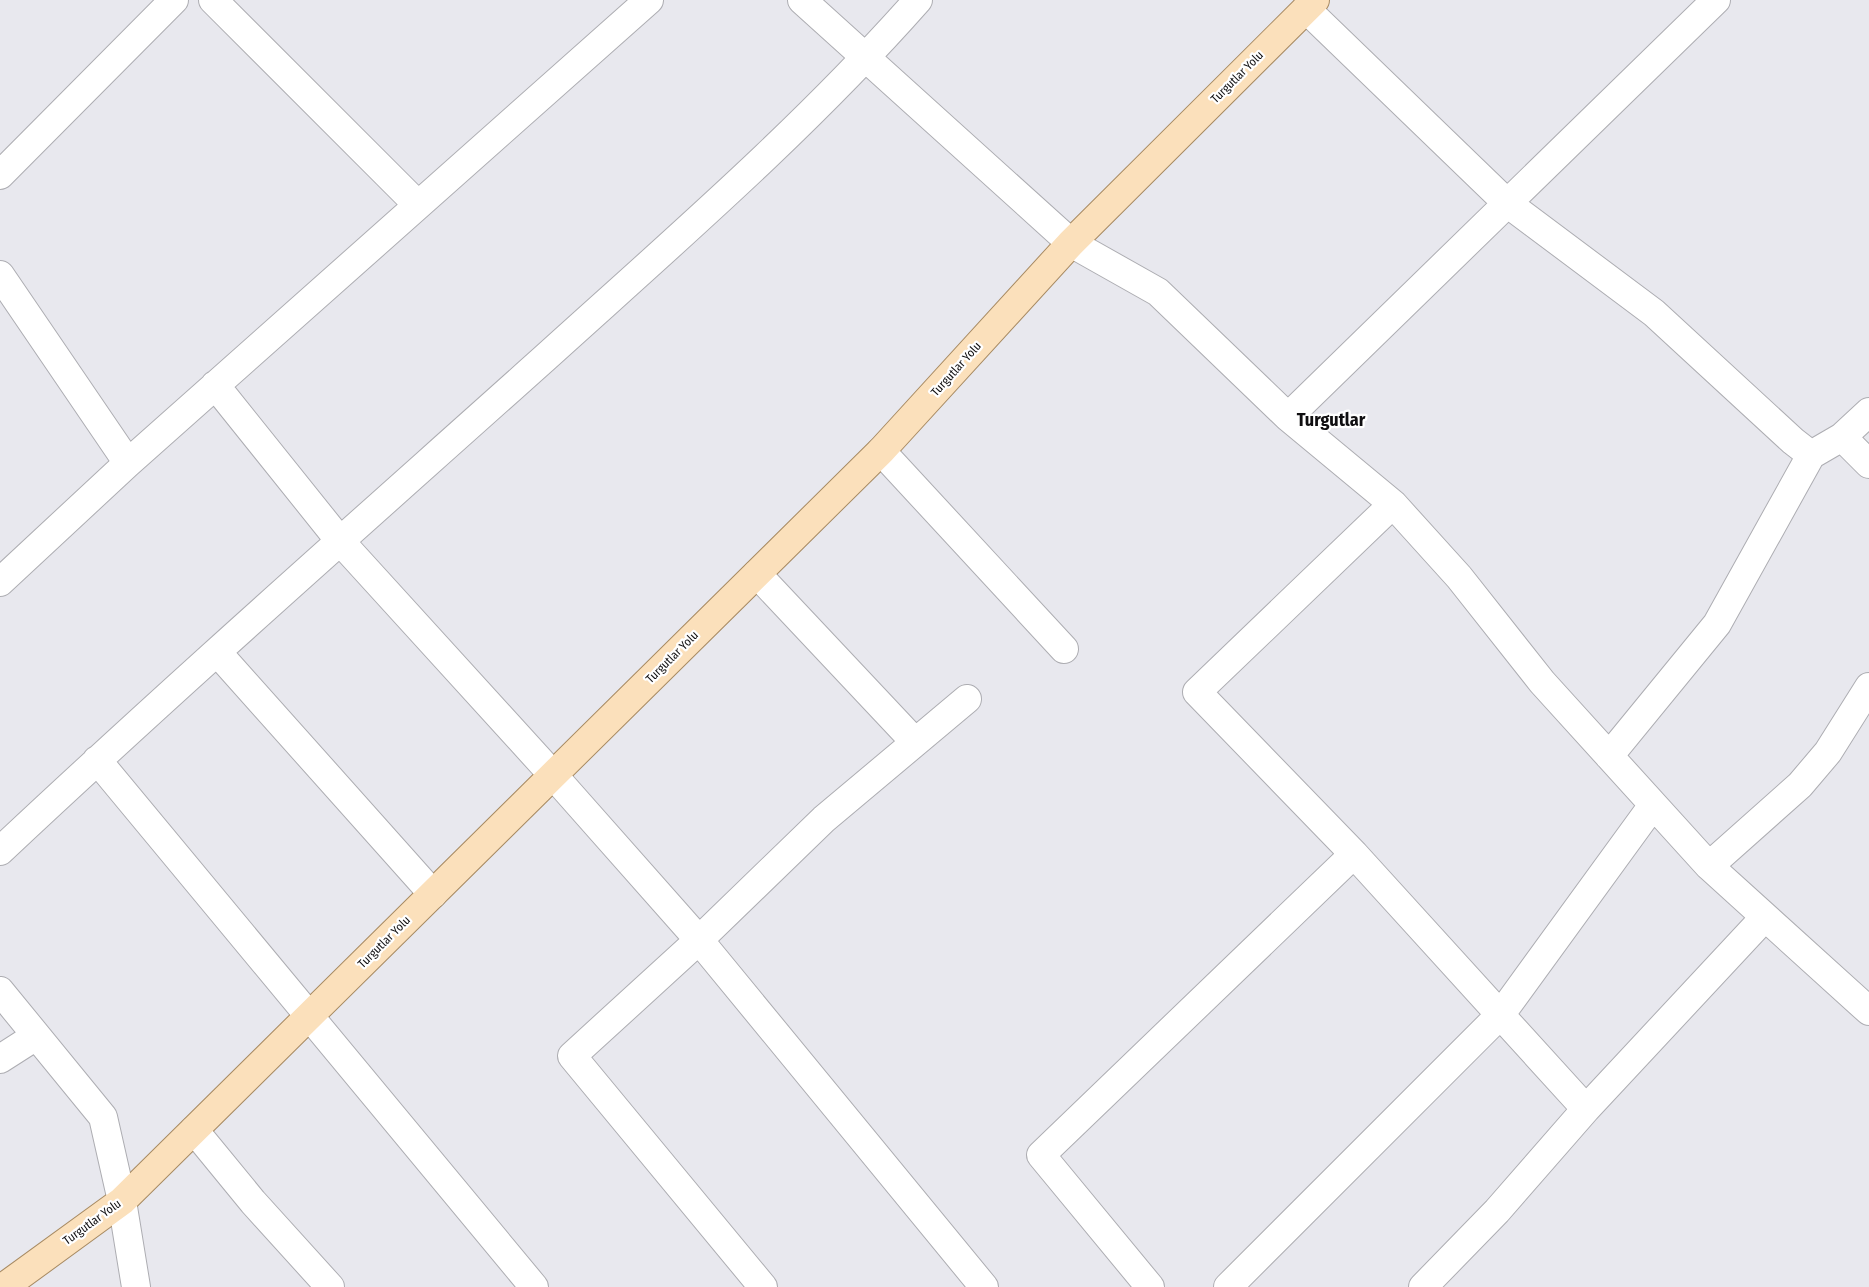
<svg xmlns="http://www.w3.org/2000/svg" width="1869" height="1287" font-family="'Fira Sans Condensed',sans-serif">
<rect width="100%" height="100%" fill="#e8e8ee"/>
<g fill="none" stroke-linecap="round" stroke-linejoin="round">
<g stroke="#adadb2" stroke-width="30">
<path id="minor" d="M 213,0 L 418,205
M 802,0 L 1071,243 L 1158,292 L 1288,417 L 1393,504 L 1459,577 L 1542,682 L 1709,866 L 1869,1011
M 1306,9 L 1507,203 L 1654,313 L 1793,441 L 1811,455 L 1842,437 L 1869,412
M 0,175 L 174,0
M 0,275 L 128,463
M 215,385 L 340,541 L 553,775 L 699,940 L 984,1287
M 1288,417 L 1716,0
M 1842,437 L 1869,464
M 881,451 L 1064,649
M 1393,504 L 1197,692 L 1354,854 L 1586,1109
M 757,574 L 915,742
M 0,582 L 128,463 L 649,0
M 217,652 L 433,894
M 1609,756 L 1717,624 L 1811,455
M 97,760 L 534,1287
M 0,851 C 179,683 363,521 546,357 C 673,242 804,129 918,0
M 1709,866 L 1800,785 L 1828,752 L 1869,687
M 0,991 L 103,1117 L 122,1201 L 136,1287
M 0,1059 L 36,1036
M 194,1130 L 253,1202 L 330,1287
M 763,1287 L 572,1056 L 699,940 L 824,819 L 967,699
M 1150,1287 L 1041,1155 L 1354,854
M 1228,1287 L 1501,1014 L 1653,805
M 1423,1287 L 1497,1211 L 1586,1109 L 1765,917"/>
</g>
<g stroke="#a78a62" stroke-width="30">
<path id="major" d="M 4,1287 L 122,1201 L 881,451 L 1071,243 L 1315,0"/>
</g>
<use href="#minor" stroke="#fff" stroke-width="28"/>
<use href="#major" stroke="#fbe0bb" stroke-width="28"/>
</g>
<g text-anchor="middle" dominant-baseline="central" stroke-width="4.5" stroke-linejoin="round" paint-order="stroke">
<g font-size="12" fill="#100f11" stroke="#fff">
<text transform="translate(1237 77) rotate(-45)">Turgutlar Yolu</text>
<text transform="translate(956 369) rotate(-48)">Turgutlar Yolu</text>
<text transform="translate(672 657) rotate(-45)">Turgutlar Yolu</text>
<text transform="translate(384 942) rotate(-45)">Turgutlar Yolu</text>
<text transform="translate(92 1222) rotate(-36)">Turgutlar Yolu</text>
</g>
<g font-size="18" font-weight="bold" fill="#100f11" stroke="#fff">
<text x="1331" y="420">Turgutlar</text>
</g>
</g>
</svg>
